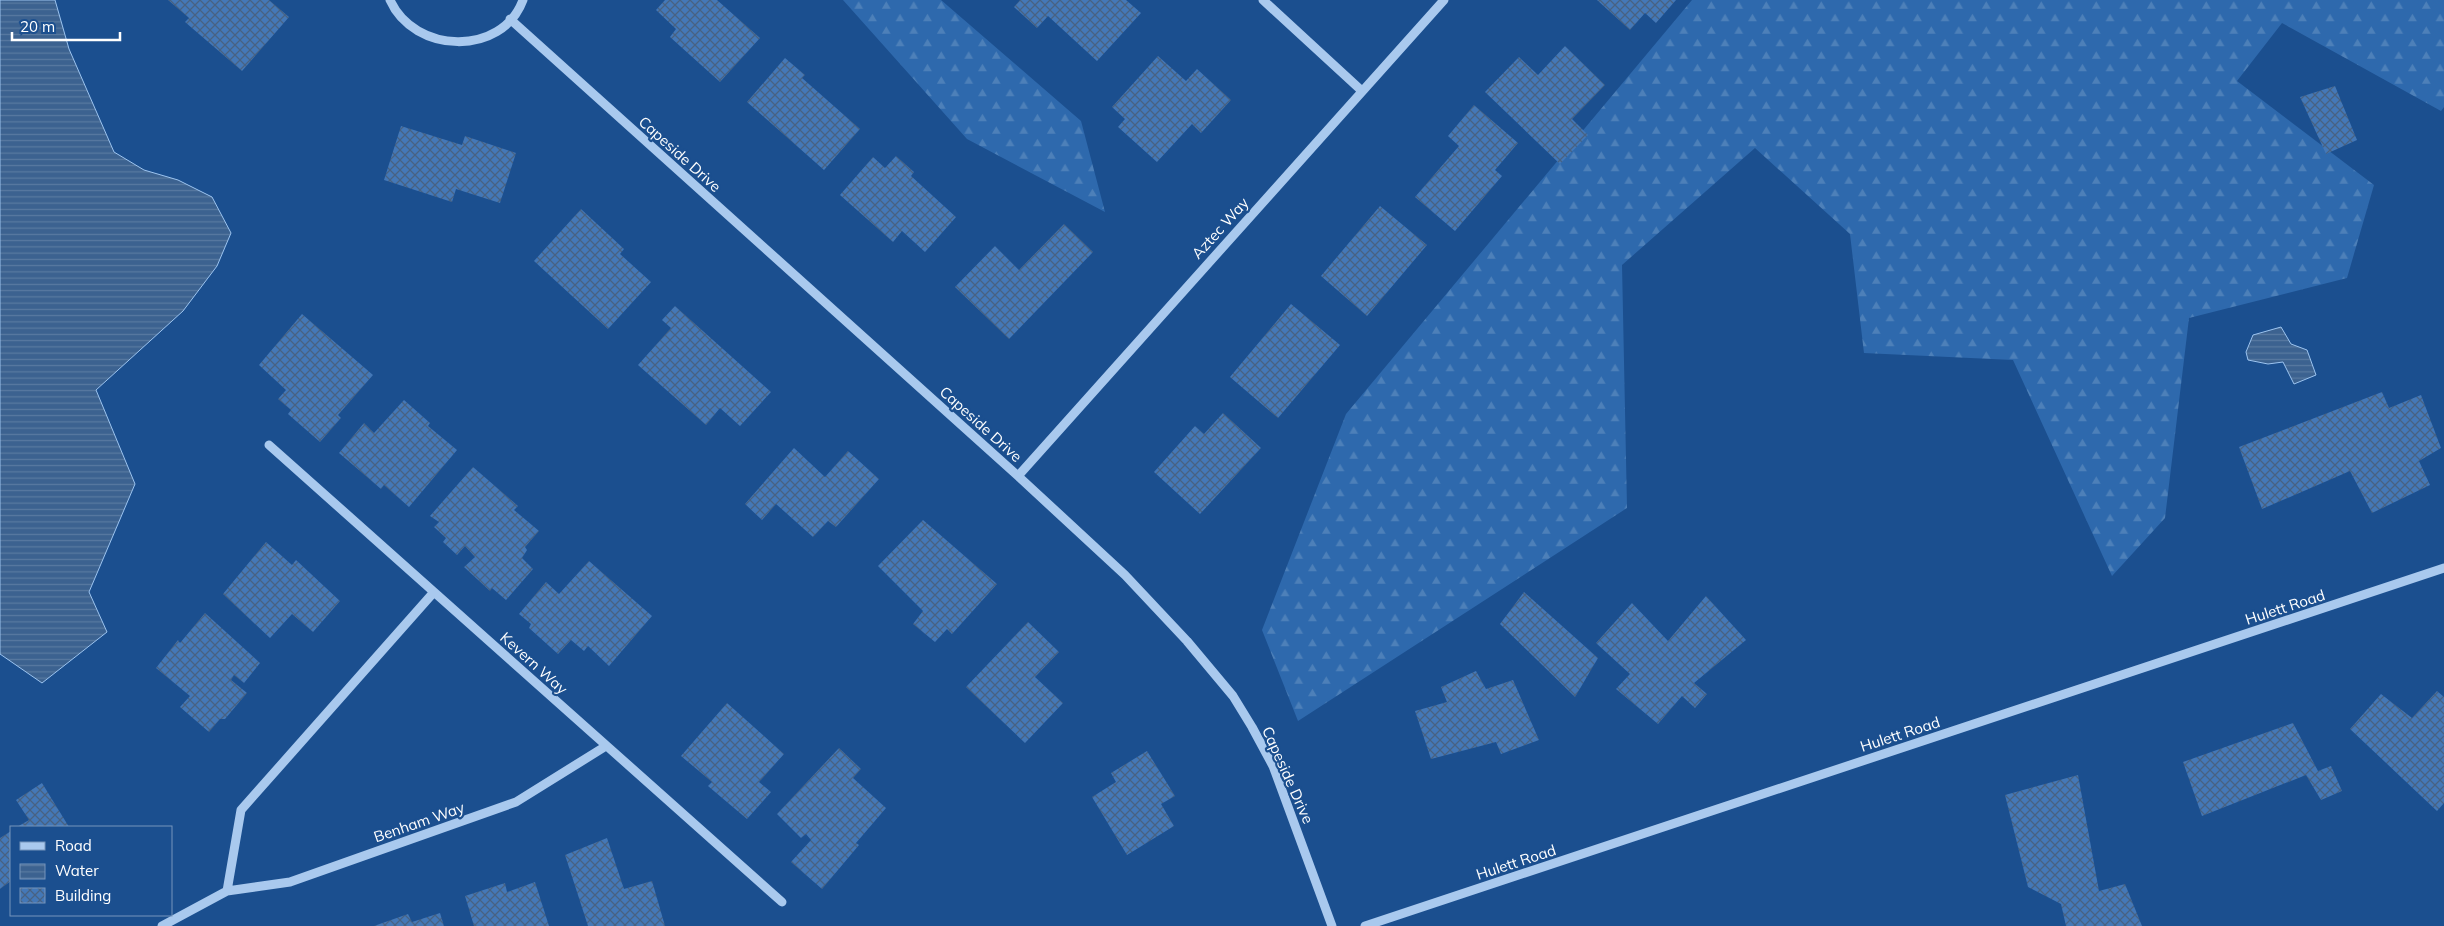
<svg xmlns="http://www.w3.org/2000/svg" width="2444" height="926" font-family="Mulish,sans-serif">
<defs>
<pattern id="forest-firs" width="22" height="20" patternUnits="userSpaceOnUse" patternTransform="scale(1.25)"><rect width="22" height="20" fill="#2e69ad"/><path d="M5 1l3.5 6h-7zM16 11l3.5 6h-7z" fill="#4d80b9"/></pattern>
<pattern id="water-rules" width="6" height="5" patternUnits="userSpaceOnUse" patternTransform="scale(1.25)"><rect width="6" height="5" fill="#3c6290"/><path d="M0 2.5h6" fill="none" stroke="#597aa1"/></pattern>
<pattern id="building-cross-hatch" width="8" height="8" patternUnits="userSpaceOnUse" patternTransform="scale(1.25)"><rect width="8" height="8" fill="#4478b7"/><path d="M0 0l8 8M0 8l8-8" fill="none" stroke="#486282"/></pattern>
</defs>
<rect width="100%" height="100%" fill="#1b4f8f"/>
<path fill="url(#forest-firs)" d="M 843,0 L 941,0 L 1081,121 L 1105,212 L 967,139 Z
M 1692,0 L 2444,0 L 2444,107 L 2441,111 L 2282,23 L 2237,81 L 2374,185 L 2347,278 L 2189,318 L 2165,518 L 2112,576 L 2013,360 L 1864,353 L 1850,234 L 1755,148 L 1622,265 L 1627,508 L 1298,721 L 1262,630 L 1346,414 Z"/>
<path fill="url(#water-rules)" stroke="#9cc4f0" d="M 0,0 L 55,0 L 69,49 L 114,152 L 144,170 L 178,180 L 212,197 L 231,233 L 217,266 L 183,311 L 96,390 L 135,484 L 89,592 L 107,632 L 42,683 L 0,654 Z
M 2281,327 L 2291,344 L 2307,350 L 2316,375 L 2294,384 L 2283,362 L 2268,364 L 2248,360 L 2246,352 L 2253,335 Z"/>
<path fill="url(#building-cross-hatch)" d="M 168,0 L 269,0 L 289,17 L 242,71 L 185,22 L 189,18 Z
M 665,0 L 717,0 L 760,38 L 720,82 L 670,37 L 676,29 L 656,10 Z
M 1020,0 L 1126,0 L 1141,13 L 1097,61 L 1048,16 L 1037,28 L 1014,7 Z
M 1597,0 L 1676,0 L 1656,23 L 1645,13 L 1630,30 Z
M 1565,46 L 1605,85 L 1572,119 L 1588,135 L 1560,164 L 1485,92 L 1519,57 L 1538,75 Z
M 1158,56 L 1186,81 L 1197,69 L 1231,100 L 1201,133 L 1192,124 L 1157,162 L 1118,127 L 1125,119 L 1112,107 Z
M 785,58 L 805,75 L 802,78 L 860,129 L 824,170 L 747,102 Z
M 2335,86 L 2357,140 L 2326,154 L 2300,97 Z
M 1474,105 L 1518,143 L 1495,170 L 1502,176 L 1455,231 L 1415,197 L 1459,146 L 1448,136 Z
M 401,126 L 462,145 L 465,136 L 516,153 L 500,203 L 456,189 L 452,202 L 384,180 Z
M 896,156 L 914,172 L 911,176 L 956,217 L 925,252 L 902,231 L 893,242 L 840,195 L 873,157 L 885,168 Z
M 1380,206 L 1427,245 L 1367,316 L 1321,276 Z
M 581,209 L 624,249 L 620,254 L 651,282 L 608,329 L 534,261 Z
M 1064,224 L 1093,252 L 1009,339 L 955,287 L 995,246 L 1019,270 Z
M 1291,304 L 1340,345 L 1278,418 L 1230,377 Z
M 675,306 L 771,392 L 740,426 L 720,408 L 706,425 L 638,365 L 671,328 L 662,320 Z
M 302,314 L 373,375 L 338,415 L 341,418 L 320,442 L 288,414 L 291,410 L 278,399 L 286,390 L 259,365 Z
M 2382,392 L 2389,408 L 2421,395 L 2441,448 L 2419,461 L 2430,485 L 2372,513 L 2350,471 L 2262,509 L 2239,447 Z
M 404,400 L 430,423 L 428,426 L 457,450 L 409,507 L 384,485 L 381,489 L 339,453 L 364,423 L 374,433 Z
M 1223,413 L 1261,448 L 1200,514 L 1154,472 L 1195,426 L 1204,434 Z
M 794,448 L 825,477 L 848,451 L 879,479 L 836,527 L 828,521 L 813,537 L 776,504 L 762,520 L 745,504 Z
M 473,467 L 518,506 L 514,510 L 539,531 L 525,547 L 527,550 L 522,558 L 533,569 L 506,600 L 492,588 L 490,591 L 464,567 L 475,557 L 465,546 L 457,555 L 443,542 L 446,538 L 434,527 L 439,522 L 430,516 Z
M 923,520 L 997,584 L 952,634 L 947,629 L 935,642 L 913,624 L 923,611 L 878,566 Z
M 266,542 L 292,565 L 296,560 L 340,601 L 313,632 L 292,614 L 270,638 L 223,594 Z
M 589,561 L 652,616 L 609,666 L 588,646 L 584,651 L 571,640 L 558,654 L 529,628 L 531,624 L 519,614 L 546,582 L 559,594 Z
M 1524,592 L 1598,658 L 1575,697 L 1500,624 Z
M 1706,596 L 1746,640 L 1694,683 L 1707,694 L 1695,708 L 1682,696 L 1658,724 L 1616,689 L 1630,674 L 1596,643 L 1632,603 L 1668,641 Z
M 205,613 L 260,663 L 244,683 L 234,675 L 231,680 L 247,693 L 225,719 L 220,719 L 209,732 L 180,707 L 190,696 L 156,668 L 178,640 L 180,643 Z
M 1028,622 L 1059,652 L 1035,677 L 1063,703 L 1025,743 L 966,687 Z
M 1476,671 L 1486,689 L 1513,680 L 1539,740 L 1501,754 L 1496,742 L 1431,759 L 1415,711 L 1447,702 L 1441,687 Z
M 2437,691 L 2444,697 L 2444,803 L 2437,811 L 2350,729 L 2381,694 L 2412,718 Z
M 727,703 L 784,754 L 759,782 L 771,792 L 747,819 L 708,786 L 712,782 L 681,756 Z
M 2293,723 L 2318,771 L 2331,766 L 2342,791 L 2321,800 L 2306,775 L 2202,816 L 2183,762 Z
M 839,748 L 861,769 L 853,778 L 886,808 L 856,843 L 859,845 L 822,889 L 791,862 L 811,840 L 806,834 L 801,838 L 777,814 Z
M 1147,751 L 1175,796 L 1161,804 L 1174,826 L 1127,855 L 1092,797 L 1116,782 L 1111,773 Z
M 2078,775 L 2099,891 L 2125,884 L 2142,926 L 2066,926 L 2061,904 L 2028,887 L 2005,795 Z
M 42,783 L 69,827 L 17,827 L 29,820 L 16,800 Z
M 11,831 L 11,881 L 0,889 L 0,838 Z
M 607,838 L 624,889 L 652,881 L 665,926 L 588,926 L 565,855 Z
M 535,882 L 549,926 L 474,926 L 465,896 L 505,883 L 507,892 Z
M 440,913 L 444,926 L 374,926 L 408,914 L 412,922 Z"/>
<g fill="none" stroke-linecap="round" stroke-linejoin="round">
<path stroke="#a9c9ee" stroke-width="9" d="M 390,0 C 414,54 502,57 523,0
M 1263,0 L 1362,91
M 510,19 L 1018,476 L 1125,575 L 1187,641 L 1233,696 L 1252,727 L 1273,766 L 1332,926
M 269,445 L 782,902
M 1018,476 L 1444,0
M 227,891 L 290,882 L 516,802 L 606,746
M 162,926 L 227,891 L 241,810 L 434,592
M 1365,926 L 2444,568"/>
</g>
<g text-anchor="middle" dominant-baseline="central" stroke-width="4.5" stroke-linejoin="round" paint-order="stroke">
<g font-size="15" fill="#fff" stroke="#1b4f8f">
<text transform="translate(680 154) rotate(42)">Capeside Drive</text>
<text transform="translate(1220 228) rotate(-48)">Aztec Way</text>
<text transform="translate(981 424) rotate(42)">Capeside Drive</text>
<text transform="translate(2285 607) rotate(-18)">Hulett Road</text>
<text transform="translate(534 663) rotate(42)">Kevern Way</text>
<text transform="translate(1900 734) rotate(-18)">Hulett Road</text>
<text transform="translate(1288 775) rotate(66)">Capeside Drive</text>
<text transform="translate(419 822) rotate(-19)">Benham Way</text>
<text transform="translate(1516 862) rotate(-18)">Hulett Road</text>
</g>
</g>
<rect x="10" y="826" width="162" height="90" fill="#1b4f8f" stroke="#7695bc"/>
<rect x="20" y="842" width="25" height="8" fill="#a9c9ee" stroke="#7695bc"/>
<text x="55" y="851" font-size="15" fill="#ffffff">Road</text>
<rect x="20" y="864" width="25" height="15" fill="url(#water-rules)" stroke="#7695bc"/>
<text x="55" y="876" font-size="15" fill="#ffffff">Water</text>
<rect x="20" y="888" width="25" height="15" fill="url(#building-cross-hatch)" stroke="#7695bc"/>
<text x="55" y="901" font-size="15" fill="#ffffff">Building</text>
<path d="M12 32v8h108v-8" fill="none" stroke="#ffffff" stroke-width="2.5"/>
<text x="20" y="32" font-size="15" fill="#ffffff" stroke="#1b4f8f" stroke-width="4" paint-order="stroke">20 m</text>
</svg>
